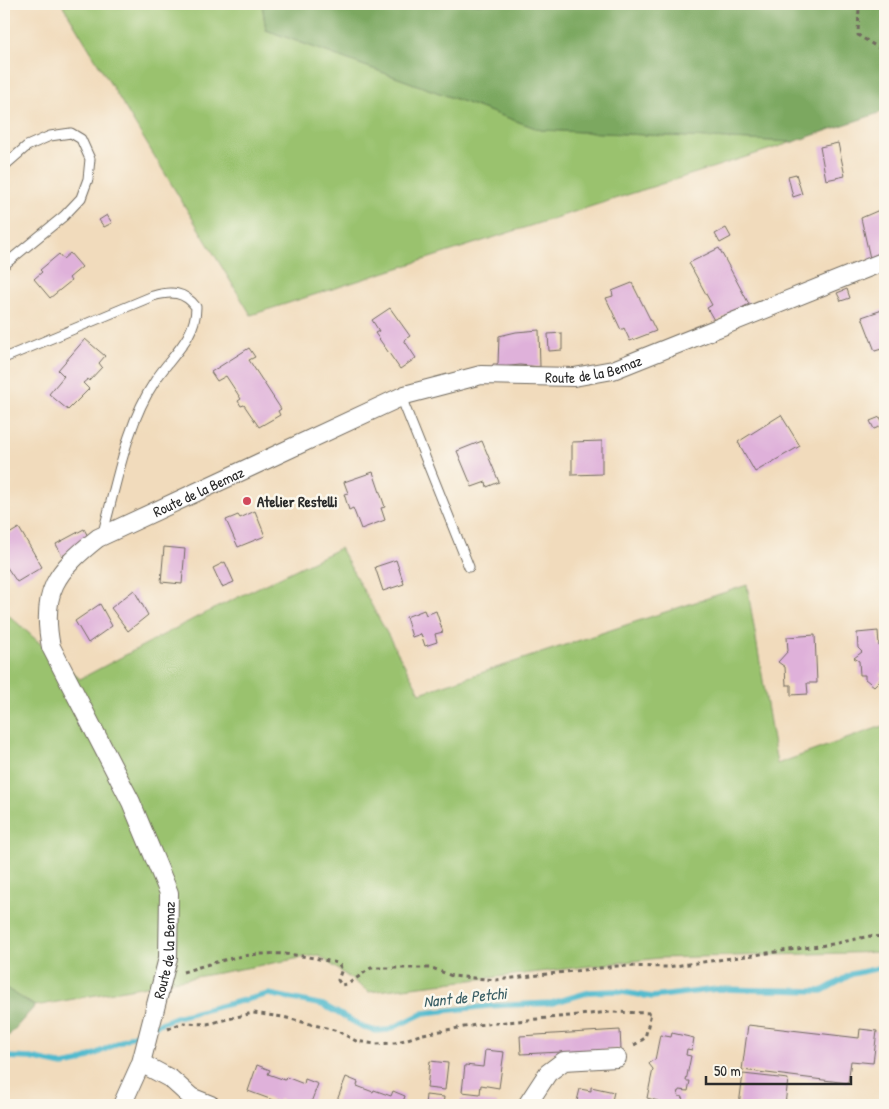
<svg xmlns="http://www.w3.org/2000/svg" width="889" height="1109" font-family="'Patrick Hand',sans-serif">
<rect width="100%" height="100%" fill="#fbf7ec"/>
<filter id="ink" filterUnits="userSpaceOnUse"><feTurbulence type="fractalNoise" baseFrequency=".02" numOctaves="2"/><feDisplacementMap in="SourceGraphic" scale="10" xChannelSelector="R" yChannelSelector="G"/><feConvolveMatrix kernelMatrix="1 2 1 2 8 2 1 2 1" color-interpolation-filters="sRGB"/></filter>
<filter id="wash" filterUnits="userSpaceOnUse"><feTurbulence type="fractalNoise" baseFrequency=".0096" numOctaves="4" result="noise"/><feDisplacementMap in="SourceGraphic" scale="20" xChannelSelector="R" yChannelSelector="G"/><feGaussianBlur stdDeviation="1.12" result="paint"/><feColorMatrix in="noise" values="0 0 0 0 0 0 0 0 0 0 0 0 0 0 0 0 0 1.4 0 .05"/><feComposite in="paint" operator="in"/></filter>
<g filter="url(#wash)">
<rect width="100%" height="100%" fill="#f1dbbc"/>
<path fill="#9ac26e" stroke="#62764c" d="M 62,4 L 262,4 L 266,30 L 541,130 L 793,142 L 251,315 Z
M 340,548 L 420,693 L 747,585 L 777,764 L 885,725 L 885,952 L 659,958 L 369,992 L 318,955 L 35,1006 L 4,987 L 4,611 L 80,679 L 197,617 Z"/>
<path fill="#7ba861" stroke="#536a46" d="M 262,4 L 885,4 L 885,111 L 793,142 L 541,130 L 266,30 Z
M 4,987 L 35,1006 L 4,1041 Z"/>
<g fill="none" stroke-linecap="round" stroke-linejoin="round">
<path stroke="#50b9cd" stroke-width="5.5" d="M 154,1026 L 176,1017 L 269,994 L 323,1005 L 365,1028 L 376,1031 L 388,1030 L 424,1013 L 488,1006 L 552,1003 L 590,992 L 616,991 L 652,997 L 717,989 L 822,991 L 852,974 L 879,968 L 885,969
M 4,1057 L 31,1058 L 63,1065 L 79,1062 L 146,1029"/>
</g>
<g id="blocks">
<path fill="#dfb1da" d="M 838,143 L 845,176 L 826,180 L 820,147 Z
M 796,174 L 802,194 L 793,197 L 788,176 Z
M 884,208 L 885,258 L 871,263 L 861,218 Z
M 107,215 L 112,223 L 104,227 L 99,220 Z
M 726,228 L 731,237 L 720,243 L 715,234 Z
M 719,248 L 749,304 L 715,322 L 707,308 L 712,305 L 689,263 Z
M 70,253 L 82,267 L 69,278 L 71,281 L 50,298 L 34,279 L 42,272 L 40,270 L 59,254 L 63,259 Z
M 632,283 L 656,331 L 630,341 L 624,328 L 621,330 L 606,298 L 613,296 L 612,291 Z
M 847,289 L 850,298 L 841,301 L 837,293 Z
M 390,308 L 410,336 L 404,340 L 416,358 L 400,369 L 375,333 L 379,331 L 372,320 Z
M 885,309 L 885,348 L 875,351 L 862,317 Z
M 539,330 L 540,367 L 520,365 L 493,368 L 493,364 L 498,364 L 499,336 L 516,332 Z
M 562,333 L 562,350 L 549,351 L 548,334 Z
M 85,339 L 105,356 L 99,363 L 102,367 L 89,381 L 88,379 L 83,383 L 89,389 L 68,410 L 49,394 L 64,376 L 58,370 Z
M 249,348 L 255,357 L 249,360 L 281,409 L 278,411 L 280,415 L 259,427 L 244,405 L 241,406 L 238,401 L 241,399 L 226,376 L 217,381 L 211,372 Z
M 781,415 L 800,446 L 755,472 L 738,442 Z
M 880,417 L 884,425 L 874,429 L 870,421 Z
M 482,441 L 499,482 L 487,487 L 486,482 L 472,487 L 457,451 Z
M 602,441 L 602,474 L 572,475 L 572,442 Z
M 373,472 L 385,507 L 381,508 L 385,520 L 361,529 L 353,508 L 349,510 L 344,494 L 348,493 L 344,482 Z
M 255,511 L 265,536 L 238,547 L 226,520 L 238,515 L 240,518 Z
M 19,528 L 42,567 L 17,582 L 4,563 L 4,537 Z
M 84,529 L 90,540 L 62,556 L 56,544 Z
M 164,547 L 185,549 L 182,584 L 161,582 Z
M 396,560 L 404,584 L 383,591 L 375,567 Z
M 225,562 L 234,582 L 222,587 L 213,568 Z
M 134,590 L 148,615 L 128,631 L 111,608 Z
M 100,604 L 112,626 L 88,643 L 75,621 Z
M 424,610 L 426,615 L 436,611 L 443,632 L 435,634 L 437,642 L 425,646 L 421,634 L 412,637 L 406,617 Z
M 878,631 L 879,646 L 885,646 L 885,673 L 881,673 L 882,678 L 874,686 L 865,679 L 865,675 L 860,675 L 859,661 L 854,658 L 862,652 L 858,648 L 857,633 Z
M 815,635 L 817,683 L 807,683 L 808,694 L 791,695 L 791,685 L 786,685 L 785,667 L 778,662 L 788,651 L 787,637 Z
M 748,1025 L 859,1038 L 860,1029 L 877,1031 L 873,1063 L 851,1061 L 848,1083 L 742,1070 Z
M 620,1030 L 621,1049 L 521,1054 L 520,1036 Z
M 672,1033 L 694,1038 L 692,1050 L 687,1049 L 686,1055 L 691,1056 L 686,1081 L 690,1081 L 688,1091 L 679,1090 L 678,1096 L 683,1097 L 681,1105 L 659,1105 L 658,1101 L 647,1098 L 653,1069 L 649,1064 L 651,1061 L 655,1060 L 660,1035 L 671,1037 Z
M 485,1050 L 504,1052 L 499,1088 L 481,1085 L 480,1094 L 462,1092 L 465,1065 L 483,1067 Z
M 430,1061 L 448,1063 L 445,1090 L 427,1088 Z
M 257,1065 L 270,1070 L 268,1074 L 285,1080 L 286,1077 L 304,1084 L 305,1079 L 318,1084 L 310,1105 L 295,1105 L 279,1099 L 278,1102 L 248,1091 Z
M 743,1074 L 788,1079 L 785,1105 L 739,1105 Z
M 346,1077 L 358,1082 L 357,1086 L 373,1092 L 374,1090 L 391,1096 L 393,1091 L 405,1096 L 402,1105 L 336,1103 Z
M 591,1087 L 614,1092 L 611,1105 L 576,1105 L 580,1089 L 591,1091 Z
M 426,1095 L 444,1097 L 443,1105 L 425,1105 Z
M 461,1099 L 497,1103 L 497,1105 L 461,1105 Z"/>
</g>
</g>
<g filter="url(#ink)">
<use href="#blocks" fill-opacity="0" stroke="#70695e" stroke-width="1"/>
<g fill="none" stroke-linecap="round" stroke-linejoin="round">
<g stroke="#70695e" stroke-width="11">
<path id="service" d="M 4,166 L 27,146 L 50,136 L 71,133 L 81,139 L 90,159 L 88,179 L 81,198 L 64,216 L 4,265
M 4,358 L 153,296 C 171,291 184,291 196,307 C 196,338 171,356 155,381 C 126,424 116,487 102,536
M 401,397 L 469,567"/>
</g>
<g stroke="#70695e" stroke-width="20">
<g id="minor">
<path d="M 141,1063 L 171,1079 L 191,1097 L 211,1105"/>
<path id="s1" d="M 122,1105 L 141,1063 L 168,958 L 169,893 L 131,802 L 51,647 C 40,592 56,571 98,538 L 405,395 L 481,375 L 574,377 L 613,370 L 885,261"/>
<path d="M 527,1105 L 548,1073 L 564,1061 L 617,1058"/>
</g>
</g>
<path stroke="#70695e" stroke-width="3" stroke-dasharray="4 4" stroke-linecap="butt" d="M 863,4 L 859,7 L 858,35 L 885,52
M 183,972 C 209,964 236,955 263,954 C 288,952 314,958 338,963 L 342,969 L 338,980 L 341,985 L 348,984 L 371,968 L 432,968 L 452,976 L 496,980 L 617,966 L 667,967 L 833,944 L 870,936 L 885,937
M 168,1029 L 182,1023 L 207,1024 L 253,1013 L 283,1017 L 338,1031 L 356,1041 L 375,1044 L 395,1043 L 423,1034 L 476,1025 L 610,1012 L 651,1013 L 645,1038 L 631,1047"/>
<use href="#service" stroke="#fff" stroke-width="9"/>
<use href="#minor" stroke="#fff" stroke-width="18"/>
</g>
</g>
<circle fill="#d1495b" stroke="#fbf7ec" stroke-width="2" cx="247" cy="501" r="5"/>
<g text-anchor="middle" dominant-baseline="central" stroke-width="5" stroke-linejoin="round" paint-order="stroke">
<g font-size="15" fill="#2b2b2b" stroke="#fbf7ec">
<text stroke="none"><textPath href="#s1" startOffset="1151">Route de la Bemaz</textPath></text>
<text stroke="none"><textPath href="#s1" startOffset="731">Route de la Bemaz</textPath></text>
<text stroke="none"><textPath href="#s1" startOffset="162">Route de la Bemaz</textPath></text>
</g>
<g font-size="15" font-weight="bold" fill="#2b2b2b" stroke="#fbf7ec" text-anchor="start">
<text x="257" y="501">Atelier Restelli</text>
</g>
<g font-size="16" font-style="italic" fill="#385d64" stroke="#fbf7ec">
<text transform="translate(465 997) rotate(-6)">Nant de Petchi</text>
</g>
</g>
<rect width="889" height="1109" fill="none" stroke="#fbf7ec" stroke-width="20"/>
<path d="M706 1076v8h145v-8" fill="none" stroke="#2b2b2b" stroke-width="2.5"/>
<text x="714" y="1076" font-size="15" fill="#2b2b2b" stroke="#fbf7ec" stroke-width="4" paint-order="stroke">50 m</text>
</svg>
